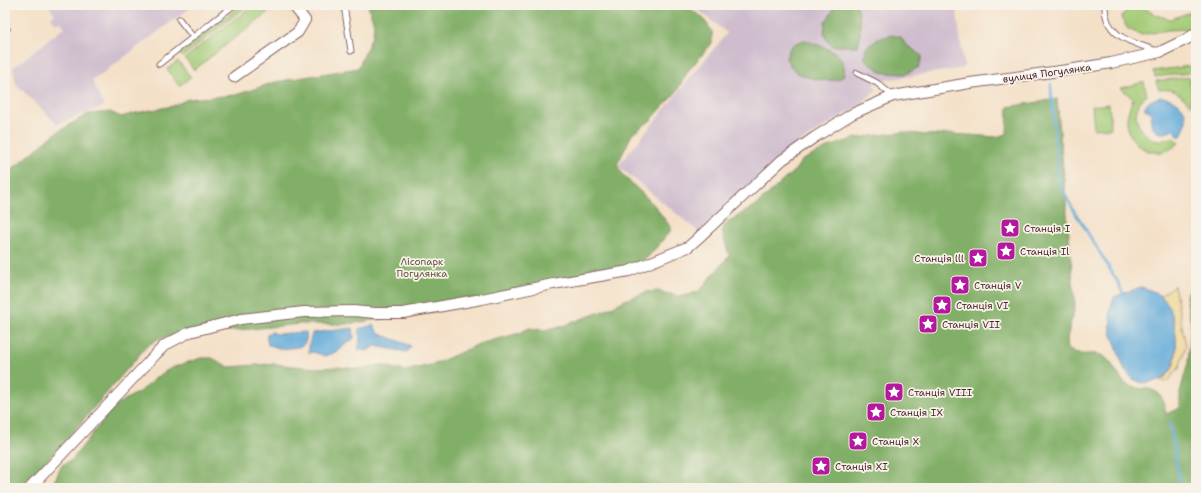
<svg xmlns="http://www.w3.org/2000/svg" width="1201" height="493" font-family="'Shantell Sans',sans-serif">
<rect width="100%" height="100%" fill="#f7f3e8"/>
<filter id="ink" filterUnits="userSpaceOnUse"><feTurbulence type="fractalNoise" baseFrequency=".025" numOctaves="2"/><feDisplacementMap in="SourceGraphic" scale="8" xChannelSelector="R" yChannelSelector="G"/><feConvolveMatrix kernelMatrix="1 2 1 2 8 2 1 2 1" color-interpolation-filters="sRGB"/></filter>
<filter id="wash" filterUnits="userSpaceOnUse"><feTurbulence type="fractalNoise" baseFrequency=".012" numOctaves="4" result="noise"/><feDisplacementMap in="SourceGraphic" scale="16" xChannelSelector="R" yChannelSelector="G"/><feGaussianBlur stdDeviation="0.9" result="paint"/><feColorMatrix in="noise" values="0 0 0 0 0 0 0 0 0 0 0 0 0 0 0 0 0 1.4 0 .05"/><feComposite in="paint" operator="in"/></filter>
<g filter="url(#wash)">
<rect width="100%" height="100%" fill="#f4e0c7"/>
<path fill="#cfbdce" d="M 48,5 L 194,5 L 92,81 L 104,106 L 57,124 L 16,84 L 13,68 L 65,27 L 60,21 L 56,24 L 51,17 L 55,14 Z
M 692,5 L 956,5 L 964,68 L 878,81 L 873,85 L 877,89 L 856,109 L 846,113 L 786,151 L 747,189 L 699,232 L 618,166 L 727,33 Z"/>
<path fill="#a3cb76" stroke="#767550" d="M 241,5 L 248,5 L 182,57 L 179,54 Z
M 253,5 L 277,5 L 194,70 L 185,58 Z
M 1132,5 L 1140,5 L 1155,15 L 1170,19 L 1191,12 L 1193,22 L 1188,29 L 1167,30 L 1142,35 L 1128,29 L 1121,18 L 1128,7 Z
M 178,61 L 191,77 L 179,86 L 167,69 Z
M 1190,66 L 1190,73 L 1155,77 L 1153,71 Z
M 1190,77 L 1191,105 C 1179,94 1176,88 1159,90 L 1156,81 Z
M 1144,82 L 1147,96 C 1145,96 1143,97 1142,98 C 1140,100 1139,105 1138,107 C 1132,121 1143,138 1158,140 C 1163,141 1168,139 1173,137 L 1179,143 C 1173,147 1168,152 1160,152 C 1142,154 1126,138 1127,120 C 1127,112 1131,105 1133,99 L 1121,88 Z
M 1109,104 L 1111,128 L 1094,129 L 1092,106 Z"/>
<path fill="#82af67" stroke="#666749" d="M 368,5 L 685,5 L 702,17 L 712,31 L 712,43 L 688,71 L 677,91 L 651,120 L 632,134 L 617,165 L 623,175 L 654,205 L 672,229 L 647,258 L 608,273 L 438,311 L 346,324 L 300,324 L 159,338 L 147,346 L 66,440 L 20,488 L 5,488 L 5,175 L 56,133 L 88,114 L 110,112 L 121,117 L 136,113 L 173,106 L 188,99 L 236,95 L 275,82 L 358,68 L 373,34 L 374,24 Z
M 836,5 L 857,5 C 860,19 862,32 858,46 L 833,46 L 828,42 L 824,34 L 825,23 Z
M 891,35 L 901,37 L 905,44 L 922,56 L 919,67 L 906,74 L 888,73 L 881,72 L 864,58 L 866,48 L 878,39 Z
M 805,40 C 814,44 825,47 834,52 C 839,55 841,59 843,64 C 853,90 808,79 798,73 C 792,69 789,64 786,58 C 790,45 792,44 805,40 Z
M 1057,99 L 1075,306 L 1067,338 L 1068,349 C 1071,351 1075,354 1079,354 C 1086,355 1097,352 1103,356 C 1115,362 1118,383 1132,387 C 1140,390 1151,386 1159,394 C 1164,399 1165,407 1166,414 L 1180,408 L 1180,392 L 1188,363 L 1191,324 L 1186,296 L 1194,282 L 1196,281 L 1196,488 L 48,488 L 53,484 L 62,465 L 72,460 L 114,406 L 142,390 L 157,377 L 171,368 L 201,358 L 212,358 L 229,367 L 272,364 L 315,368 L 338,367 L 359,369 L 380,365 L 405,371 L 435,364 L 479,344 L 520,333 L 529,328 L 546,330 L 557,328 L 606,310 L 625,300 L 647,292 L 657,291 L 678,296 L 689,295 L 699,291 L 729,256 L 722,231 L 726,223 L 755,206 L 796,169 L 801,161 L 829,147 L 856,138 L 904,132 L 925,135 L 952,134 L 996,137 L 1007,134 L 1008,107 Z"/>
<path fill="#eeda9e" stroke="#9c7c64" d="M 1174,285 L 1186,346 L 1179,368 L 1167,382 L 1160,380 C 1179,372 1177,349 1175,332 C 1174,327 1175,321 1173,317 C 1170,309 1164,302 1160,295 L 1169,290 Z"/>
<path fill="#64abda" stroke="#576582" d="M 1161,97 C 1184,99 1193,117 1180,137 L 1173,130 C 1160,138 1147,129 1152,114 L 1144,108 C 1148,101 1153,99 1161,97 Z
M 1141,287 C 1151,290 1161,294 1167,303 C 1177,320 1183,366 1163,378 C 1158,382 1148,382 1142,383 L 1133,379 L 1125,371 L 1111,332 L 1110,311 L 1114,297 Z
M 374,325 L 378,333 L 411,346 L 407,352 L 375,346 L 367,351 L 358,349 L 360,342 L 359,329 Z
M 353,328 L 354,338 L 342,347 L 340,350 L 326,356 L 313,352 L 309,353 L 309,344 L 311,338 L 312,333 Z
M 270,332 L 273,332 L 276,334 L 306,332 C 308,345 302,347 290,348 C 288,348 283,350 280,349 C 275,347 275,346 268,345 C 267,340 265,335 270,332 Z"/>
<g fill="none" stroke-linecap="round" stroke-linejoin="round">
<path stroke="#64abda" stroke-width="2.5" d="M 1051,84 L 1051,89 L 1059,183 L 1075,213 L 1080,220 L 1119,284 L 1124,296
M 1170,422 L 1181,488"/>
</g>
</g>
<g filter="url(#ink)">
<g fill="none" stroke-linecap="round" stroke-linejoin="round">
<g stroke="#866362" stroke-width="7">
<path id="lane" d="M 344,5 L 351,51
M 1105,5 C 1104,37 1132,42 1157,51
M 179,19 L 193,37
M 5,27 L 7,29
M 159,64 L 234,5
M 857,73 L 877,83 L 893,96"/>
</g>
<g stroke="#866362" stroke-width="12">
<path id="street" d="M 234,77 L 298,32 L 305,20 L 293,5
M 30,488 L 156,354 L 165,345 L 190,332 L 241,319 L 304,312 L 353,311 L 375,313 L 403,313 L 482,299 L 553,284 L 629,271 L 688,247 L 696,240 L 782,160 L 815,137 L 852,114 L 893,96 L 970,83 L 1068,70 L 1111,63 L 1160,52 L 1187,39 L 1196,33"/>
</g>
<use href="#lane" stroke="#fff" stroke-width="5"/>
<use href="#street" stroke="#fff" stroke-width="10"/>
</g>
</g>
<defs>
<g id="sight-square" transform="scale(1)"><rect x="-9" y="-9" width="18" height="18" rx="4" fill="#b5179e" stroke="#f7f3e8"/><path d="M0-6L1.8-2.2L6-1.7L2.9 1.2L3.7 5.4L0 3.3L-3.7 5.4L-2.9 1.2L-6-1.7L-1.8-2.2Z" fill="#fff"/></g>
</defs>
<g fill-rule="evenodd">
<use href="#sight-square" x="1010" y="228"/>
<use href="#sight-square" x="1006" y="251"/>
<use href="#sight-square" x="978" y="258"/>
<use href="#sight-square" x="960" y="285"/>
<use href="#sight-square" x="942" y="305"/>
<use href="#sight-square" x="928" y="324"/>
<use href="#sight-square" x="894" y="392"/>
<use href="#sight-square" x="876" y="412"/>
<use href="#sight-square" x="858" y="441"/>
<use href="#sight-square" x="821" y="466"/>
</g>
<g text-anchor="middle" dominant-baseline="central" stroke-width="3.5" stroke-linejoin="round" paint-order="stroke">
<g font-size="10" fill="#4a1f2b" stroke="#f7f3e8">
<text transform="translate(1047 73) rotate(-8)">вулиця Погулянка</text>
</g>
<g font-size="10" fill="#4a1f2b" stroke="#f7f3e8" text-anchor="start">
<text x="1024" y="228">Cтанція I</text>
<text x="1020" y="251">Cтанція Il</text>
<text x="964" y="258" text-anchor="end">Cтанція lll</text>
<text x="974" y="285">Cтанція V</text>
<text x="956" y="305">Станція VI</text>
<text x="942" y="324">Станція VII</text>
<text x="908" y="392">Cтанція VIII</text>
<text x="890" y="412">Cтанція IX</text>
<text x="872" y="441">Cтанція X</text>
<text x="835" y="466">Cтанція XI</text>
</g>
<g font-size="10" fill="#655342" stroke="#f7f3e8">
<text x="422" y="261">Лісопарк<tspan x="422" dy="12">Погулянка</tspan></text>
</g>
</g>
<rect width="1201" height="493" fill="none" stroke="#f7f3e8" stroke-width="20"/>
</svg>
